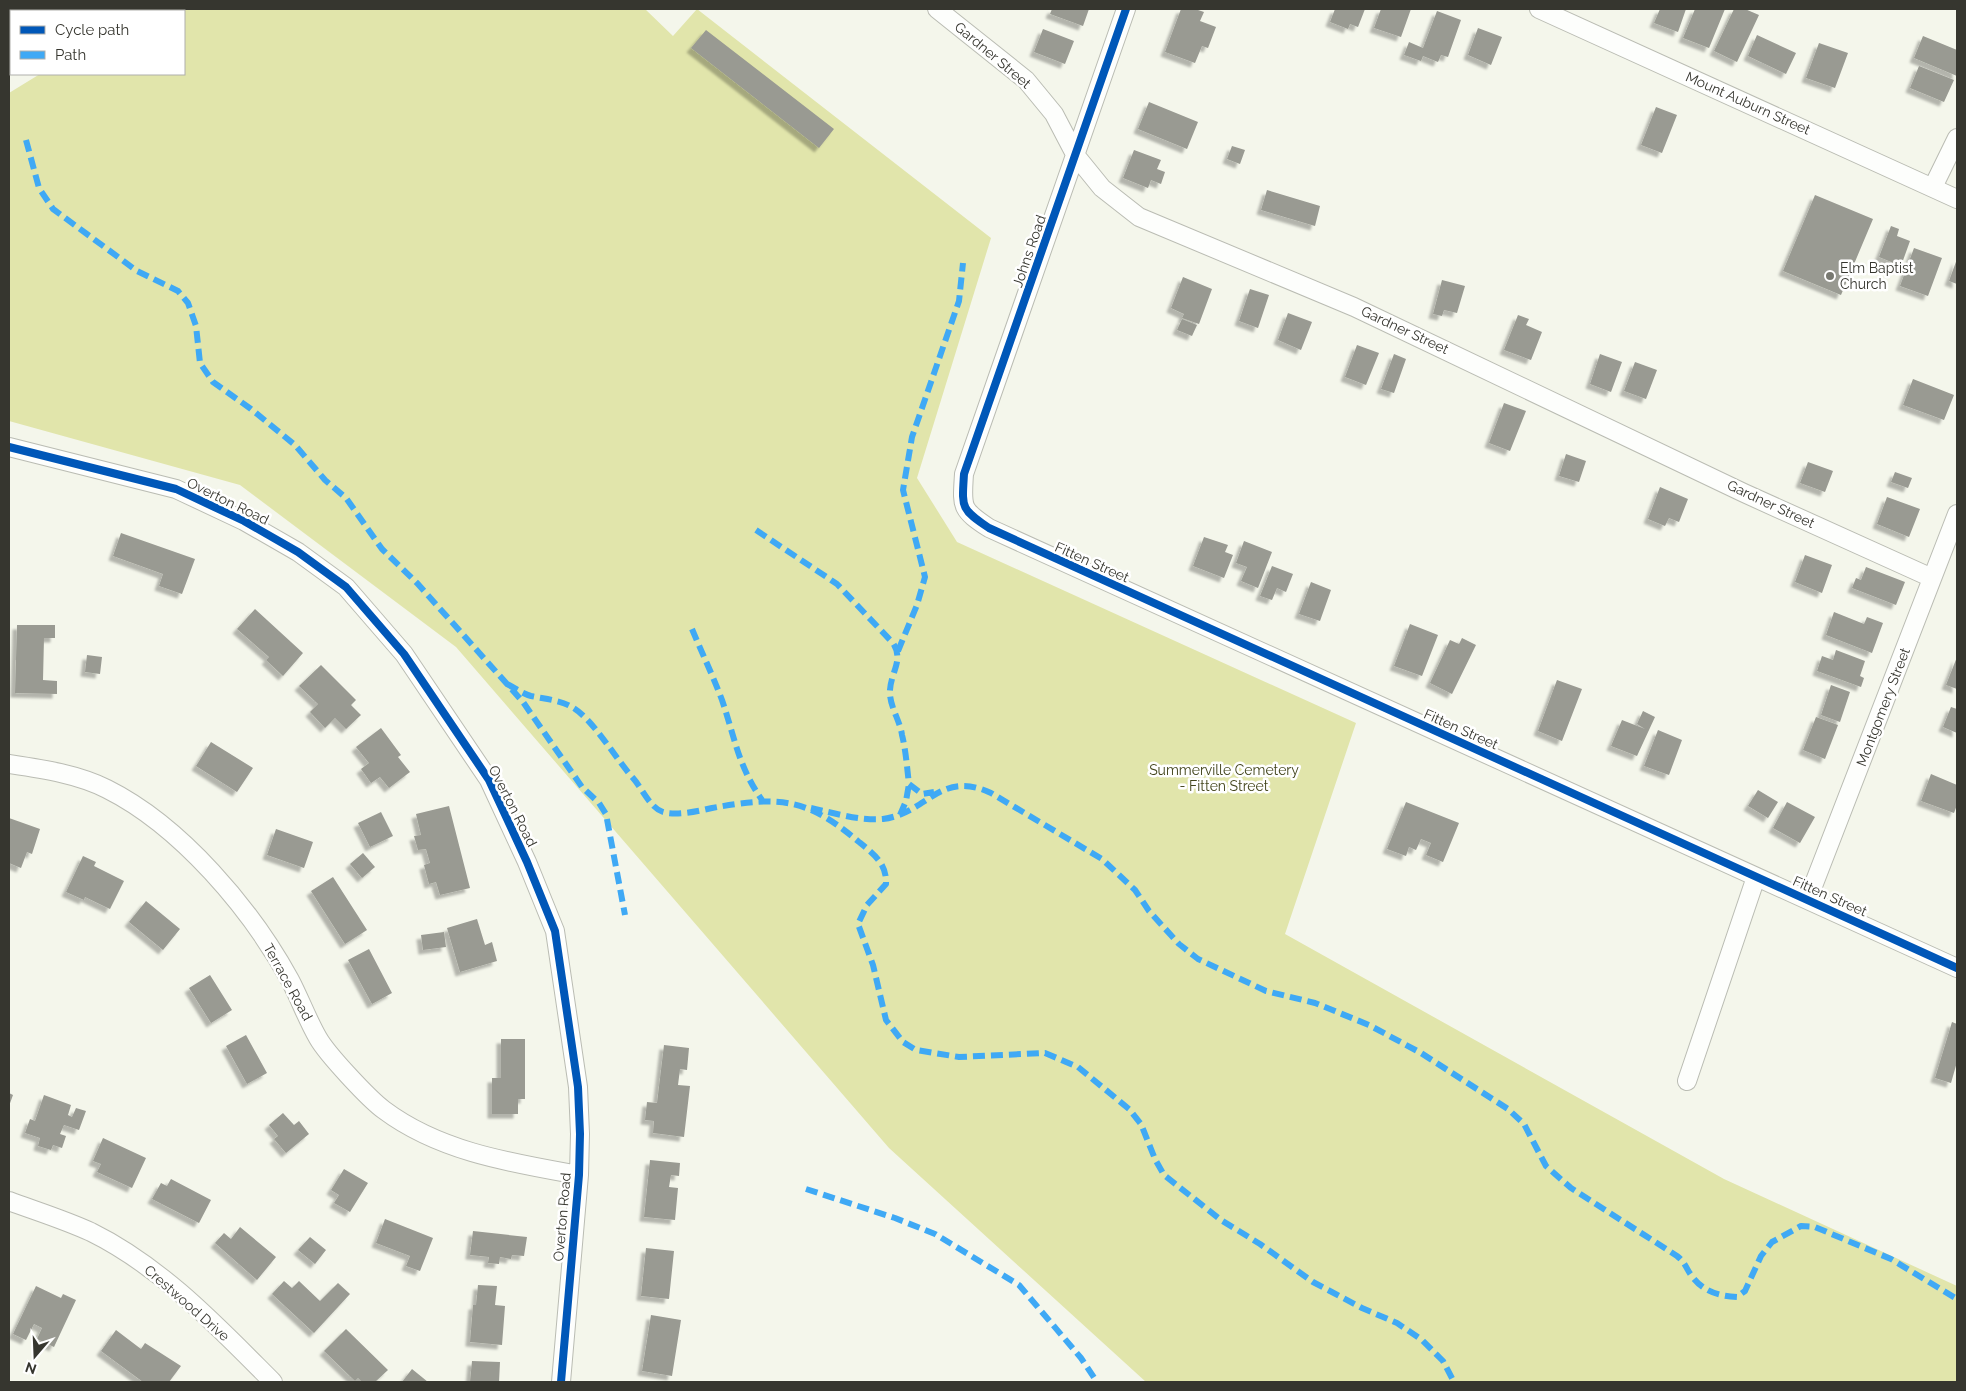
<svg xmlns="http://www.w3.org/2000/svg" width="1966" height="1391" font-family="Raleway,sans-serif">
<defs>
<filter id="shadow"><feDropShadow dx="-4.5" dy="4.5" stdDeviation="1" flood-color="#0004"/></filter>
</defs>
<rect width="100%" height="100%" fill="#f4f6eb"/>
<path fill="#e1e5ab" d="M 114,9 L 645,9 L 673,36 L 697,9 L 991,238 L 917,478 L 957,542 L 1356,723 L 1285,934 L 1724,1179 L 1957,1286 L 1957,1382 L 1146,1382 L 889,1148 L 456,647 L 240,485 L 9,421 L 9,93 L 40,74 L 184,74 L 184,11 L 112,11 Z"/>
<path fill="#999a92" filter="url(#shadow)" d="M 1052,9 L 1089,9 L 1083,26 L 1050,14 Z
M 1181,9 L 1195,9 L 1204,12 L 1200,21 L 1216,27 L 1208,48 L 1202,46 L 1195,63 L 1165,52 Z
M 1335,9 L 1365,9 L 1358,27 L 1350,24 L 1348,29 L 1330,22 Z
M 1381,9 L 1411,9 L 1401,37 L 1374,28 Z
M 1660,9 L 1686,9 L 1678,32 L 1654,23 Z
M 1695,9 L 1725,9 L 1709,48 L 1683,38 Z
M 1734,9 L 1745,9 L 1759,15 L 1737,62 L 1714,51 Z
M 1437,11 L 1461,20 L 1448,57 L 1441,55 L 1438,62 L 1423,56 L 1421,61 L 1404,55 L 1409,42 L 1423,48 Z
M 1478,28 L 1502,37 L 1491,65 L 1468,55 Z
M 1043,29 L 1074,41 L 1065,64 L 1034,52 Z
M 706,30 L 834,129 L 819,148 L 691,48 Z
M 1757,35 L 1796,53 L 1786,74 L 1748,56 Z
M 1923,36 L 1957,50 L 1957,76 L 1914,58 Z
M 1819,43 L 1848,53 L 1835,88 L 1806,78 Z
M 1919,66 L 1954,80 L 1944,102 L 1910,88 Z
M 1149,102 L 1198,122 L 1187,149 L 1138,129 Z
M 1656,107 L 1677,115 L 1662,153 L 1641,145 Z
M 1232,146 L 1245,150 L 1240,164 L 1227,159 Z
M 1134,150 L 1161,160 L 1157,169 L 1165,172 L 1161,184 L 1151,180 L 1148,188 L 1123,178 Z
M 1267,190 L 1320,206 L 1315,226 L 1261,210 Z
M 1815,195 L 1873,219 L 1841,295 L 1783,271 Z
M 1891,226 L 1899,229 L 1897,236 L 1910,241 L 1901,266 L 1879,257 Z
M 1914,248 L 1942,258 L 1928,296 L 1900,286 Z
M 1957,259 L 1957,284 L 1949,281 Z
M 1183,277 L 1212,289 L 1199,324 L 1182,318 L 1184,314 L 1171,308 Z
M 1442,280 L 1465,286 L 1457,313 L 1444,310 L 1442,316 L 1433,314 Z
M 1250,289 L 1269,295 L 1258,328 L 1239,321 Z
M 1288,313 L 1312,322 L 1301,350 L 1278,340 Z
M 1518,315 L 1529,319 L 1526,325 L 1542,332 L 1531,360 L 1504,350 Z
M 1182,319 L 1197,325 L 1192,336 L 1177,330 Z
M 1357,345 L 1379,353 L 1366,385 L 1345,377 Z
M 1394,354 L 1406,359 L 1394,393 L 1381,389 Z
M 1600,354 L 1622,362 L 1611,392 L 1590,384 Z
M 1635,362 L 1657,370 L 1646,399 L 1624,391 Z
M 1913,379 L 1954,395 L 1944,420 L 1903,405 Z
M 1504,403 L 1526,411 L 1510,451 L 1489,443 Z
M 1566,454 L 1586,461 L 1579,482 L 1559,476 Z
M 1808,462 L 1833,471 L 1825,492 L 1800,483 Z
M 1895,472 L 1912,478 L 1908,488 L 1891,482 Z
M 1660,487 L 1688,499 L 1679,522 L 1669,518 L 1665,526 L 1648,519 Z
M 1887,497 L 1920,509 L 1909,537 L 1877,524 Z
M 121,533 L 195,559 L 182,594 L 159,586 L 163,574 L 113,556 Z
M 1204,537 L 1228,545 L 1225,552 L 1233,555 L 1224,578 L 1193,566 Z
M 1244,541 L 1272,552 L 1258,588 L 1241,581 L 1247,567 L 1236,563 Z
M 1805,555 L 1832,565 L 1822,593 L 1795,582 Z
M 1272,566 L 1293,574 L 1286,592 L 1277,588 L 1272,600 L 1260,596 Z
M 1866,567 L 1905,582 L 1896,605 L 1852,588 L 1856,578 L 1861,580 Z
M 1311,582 L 1331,590 L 1320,621 L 1299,614 Z
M 255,609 L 303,653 L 283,676 L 266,660 L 269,657 L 237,629 Z
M 1834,612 L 1864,624 L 1867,617 L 1883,623 L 1872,653 L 1826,635 Z
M 1410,624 L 1438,635 L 1422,676 L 1394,666 Z
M 17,625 L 55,625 L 55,638 L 44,638 L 43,680 L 57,681 L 57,694 L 15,693 Z
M 1462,638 L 1476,645 L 1452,694 L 1430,683 L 1450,640 L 1459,644 Z
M 1836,650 L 1865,661 L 1860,676 L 1864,678 L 1861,687 L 1817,671 L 1822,656 L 1833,660 Z
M 87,655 L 102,657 L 100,674 L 85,672 Z
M 1957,657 L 1957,689 L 1946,685 Z
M 321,665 L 356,700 L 351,705 L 361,715 L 346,729 L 335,718 L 325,728 L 310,712 L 318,704 L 299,686 Z
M 1557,680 L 1582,689 L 1562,741 L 1538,731 Z
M 1831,685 L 1850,692 L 1840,722 L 1821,715 Z
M 1951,707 L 1957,709 L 1957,733 L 1943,727 Z
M 1643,711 L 1655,717 L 1637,756 L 1611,746 L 1622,720 L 1645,729 L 1637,724 Z
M 1816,717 L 1838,725 L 1825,759 L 1803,750 Z
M 381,728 L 401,755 L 398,757 L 410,772 L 389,788 L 380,777 L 371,783 L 361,769 L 369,763 L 356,747 Z
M 1658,730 L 1682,740 L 1669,775 L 1644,766 Z
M 211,742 L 253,768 L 237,792 L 196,766 Z
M 1931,774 L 1957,785 L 1957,805 L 1954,813 L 1921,801 Z
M 1758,790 L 1778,802 L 1768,818 L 1748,806 Z
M 1406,802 L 1459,823 L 1443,862 L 1426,855 L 1431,843 L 1421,839 L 1416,850 L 1409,847 L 1406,856 L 1387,849 Z
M 1787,802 L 1815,817 L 1800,843 L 1773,828 Z
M 449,806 L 470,888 L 440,895 L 436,882 L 429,884 L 424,865 L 430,863 L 426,849 L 418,850 L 414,836 L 421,835 L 416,814 Z
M 381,812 L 393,836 L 370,847 L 358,823 Z
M 9,818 L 40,829 L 32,854 L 27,852 L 21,868 L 9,863 Z
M 276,829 L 313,842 L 304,868 L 267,855 Z
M 363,853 L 375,867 L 362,878 L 350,864 Z
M 83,856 L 96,862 L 94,866 L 124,881 L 110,909 L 85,897 L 84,900 L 66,892 Z
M 333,877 L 367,930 L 345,944 L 311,891 Z
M 146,901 L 180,929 L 163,950 L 129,922 Z
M 477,919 L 485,945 L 492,942 L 497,961 L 460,972 L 447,928 Z
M 444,932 L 446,947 L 423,950 L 421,935 Z
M 369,949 L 392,993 L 372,1004 L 348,960 Z
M 210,975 L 232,1010 L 211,1023 L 189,988 Z
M 1952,1022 L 1957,1024 L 1957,1062 L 1951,1083 L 1935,1078 Z
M 246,1035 L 267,1073 L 247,1084 L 226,1046 Z
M 501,1039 L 525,1039 L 525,1099 L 518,1099 L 518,1114 L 492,1114 L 492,1078 L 501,1078 Z
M 664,1045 L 689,1048 L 687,1070 L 680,1069 L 678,1085 L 690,1086 L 684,1137 L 653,1133 L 654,1121 L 645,1120 L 647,1102 L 657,1103 Z
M 9,1093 L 13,1095 L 9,1106 Z
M 44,1095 L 71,1105 L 68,1115 L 72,1117 L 76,1108 L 86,1111 L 79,1130 L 64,1125 L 60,1134 L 66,1136 L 62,1148 L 53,1145 L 51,1150 L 38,1146 L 40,1138 L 25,1133 L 30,1119 L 35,1121 Z
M 283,1113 L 294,1125 L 299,1121 L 309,1134 L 286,1153 L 274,1139 L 278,1136 L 269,1125 Z
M 103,1138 L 146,1158 L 132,1188 L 97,1172 L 101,1164 L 93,1161 Z
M 650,1160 L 680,1163 L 679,1176 L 671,1175 L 669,1187 L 678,1188 L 675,1220 L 644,1217 Z
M 344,1169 L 368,1183 L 350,1212 L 334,1203 L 339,1195 L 331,1190 Z
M 171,1179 L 211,1200 L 199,1223 L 152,1199 L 161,1183 L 167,1186 Z
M 385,1219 L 433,1238 L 420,1271 L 406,1266 L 410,1256 L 376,1243 Z
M 240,1227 L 276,1257 L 257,1280 L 215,1243 L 224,1233 L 231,1239 Z
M 473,1231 L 527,1237 L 524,1256 L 512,1255 L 511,1259 L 500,1257 L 499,1264 L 488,1263 L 489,1257 L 470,1255 Z
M 310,1237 L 326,1250 L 315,1264 L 298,1250 Z
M 646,1248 L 674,1251 L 669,1299 L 641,1296 Z
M 284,1281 L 292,1288 L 299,1281 L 320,1301 L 338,1283 L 350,1294 L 314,1333 L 272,1294 Z
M 478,1285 L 497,1286 L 495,1305 L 505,1306 L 502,1345 L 470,1342 L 473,1305 L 476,1305 Z
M 36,1286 L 61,1298 L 63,1294 L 76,1300 L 54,1347 L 37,1339 L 42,1328 L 34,1324 L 26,1340 L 13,1334 Z
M 651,1315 L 681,1320 L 672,1376 L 642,1371 Z
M 346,1329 L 388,1370 L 375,1382 L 362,1382 L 358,1378 L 355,1381 L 324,1351 Z
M 116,1330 L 141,1349 L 145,1343 L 181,1366 L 169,1382 L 143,1382 L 101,1351 Z
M 472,1361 L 500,1362 L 499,1382 L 470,1382 Z
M 412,1369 L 428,1382 L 402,1382 Z"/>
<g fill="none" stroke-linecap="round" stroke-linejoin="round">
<g stroke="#babcb3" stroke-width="20">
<path id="minor" d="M 937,9 L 1026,80 L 1054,114 L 1076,156 L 1102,188 L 1139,217 L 1354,307 L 1744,493 L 1932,578
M 1126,9 L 964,474 C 962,507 960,509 989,528 L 1957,968
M 1539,9 L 1957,199
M 1933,187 L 1957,138
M 9,447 L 176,489 L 244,521 L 298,552 L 346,587 L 404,654 L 489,780 L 527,862 L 555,931 L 578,1087 L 580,1134 L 579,1175 L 561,1382
M 9,764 C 42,769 77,774 107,789 C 181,826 251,909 290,980 C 300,999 307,1019 318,1038 C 327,1054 369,1099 384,1110 C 440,1152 512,1163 579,1175
M 1808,899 L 1957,514
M 1687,1081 L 1756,877
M 9,1201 C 36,1211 65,1220 91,1232 C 162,1267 218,1327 273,1382"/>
</g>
<use href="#minor" stroke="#fdfefc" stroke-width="18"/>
<path stroke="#3fa9f5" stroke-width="6" stroke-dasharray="12 6" stroke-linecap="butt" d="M 26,140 L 39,188 L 53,209 L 137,271 L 178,291 L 188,303 L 196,326 L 200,363 L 213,382 L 251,409 L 295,445 L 325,480 L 346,498 L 382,549 L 417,583 L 523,702 L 582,787 L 599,803 L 606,814 L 625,915
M 756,530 L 837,584 L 893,643 C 904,660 891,672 890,690 C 889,706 900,720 902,735 C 906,751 907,768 909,784 L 922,794 L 934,792
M 692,629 C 702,653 713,676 722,700 C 735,738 738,766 762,800
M 898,651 L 917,605 L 925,577 L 903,490 L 912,437 L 959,301 L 963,263
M 507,684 C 515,688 523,694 531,696 C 545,699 560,700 572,707 C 592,718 616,759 633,778 C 642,788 650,808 663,812 C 677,816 698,811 712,808 C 779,796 806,797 859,842 C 874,854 887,864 886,884 L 867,905 L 858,924 L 873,965 L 886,1020 L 903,1042 L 916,1050 L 959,1057 L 1045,1053 L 1078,1067 L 1129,1109 L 1141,1124 L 1155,1159 L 1164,1175 L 1221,1220 L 1260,1244 L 1313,1282 L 1362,1308 L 1397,1323 L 1422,1340 L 1443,1361 L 1454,1382
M 811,808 C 834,813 860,821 883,819 C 928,813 940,769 991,793 L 1102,859 L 1135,890 L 1149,911 L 1179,944 L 1198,959 L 1266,991 L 1315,1003 L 1369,1025 L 1421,1053 L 1508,1109 L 1524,1124 L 1546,1166 L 1571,1188 L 1677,1256 C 1685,1262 1686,1268 1691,1275 C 1703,1292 1719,1296 1737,1297 L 1745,1291 L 1761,1256 L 1772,1242 L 1801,1226 L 1815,1227 L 1891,1259 L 1957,1299
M 900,815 L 906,801 L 909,784
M 806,1189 L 895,1218 L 935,1234 L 1019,1285 L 1081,1358 L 1097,1382"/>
<g stroke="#fff" stroke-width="11">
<path id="cycleway" d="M 1126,9 L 964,474 C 962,507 960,509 989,528 L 1957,968
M 9,447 L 176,489 L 244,521 L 298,552 L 346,587 L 404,654 L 489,780 L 527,862 L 555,931 L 578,1087 L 580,1134 L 579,1175 L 561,1382"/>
</g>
<use href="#cycleway" stroke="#0057b8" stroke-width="8"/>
</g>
<circle fill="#787971" stroke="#fff" stroke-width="2" cx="1830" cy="276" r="5"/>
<g text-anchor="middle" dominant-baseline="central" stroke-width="5" stroke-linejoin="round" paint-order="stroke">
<g font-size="14" fill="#36362f" stroke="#fff">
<text transform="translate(993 55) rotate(40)">Gardner Street</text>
<text transform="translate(1748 103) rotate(24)">Mount Auburn Street</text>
<text transform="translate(1029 251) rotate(-71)">Johns Road</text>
<text transform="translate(1405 330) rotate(25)">Gardner Street</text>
<text transform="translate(228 501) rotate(26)">Overton Road</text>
<text transform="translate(1771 504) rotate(25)">Gardner Street</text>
<text transform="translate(1092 562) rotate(24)">Fitten Street</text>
<text transform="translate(1883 707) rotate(-69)">Montgomery Street</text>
<text transform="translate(1461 729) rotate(24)">Fitten Street</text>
<text transform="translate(513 806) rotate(63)">Overton Road</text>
<text transform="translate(1830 896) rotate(24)">Fitten Street</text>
<text transform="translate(288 982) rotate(61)">Terrace Road</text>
<text transform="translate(562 1217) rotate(-85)">Overton Road</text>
<text transform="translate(187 1303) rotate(41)">Crestwood Drive</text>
</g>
<g font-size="14" fill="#36362f" stroke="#fff" text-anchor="start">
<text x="1840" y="268">Elm Baptist<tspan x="1840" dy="16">Church</tspan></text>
</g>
<g font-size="14" fill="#42441b" stroke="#fff">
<text x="1224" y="770">Summerville Cemetery<tspan x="1224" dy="16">- Fitten Street</tspan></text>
</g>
</g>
<rect width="1966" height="1391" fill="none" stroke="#36362f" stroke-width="20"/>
<rect x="10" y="10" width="175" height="65" fill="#ffffff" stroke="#afafac"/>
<rect x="20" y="26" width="25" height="8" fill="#0057b8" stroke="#afafac"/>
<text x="55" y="35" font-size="15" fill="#36362f">Cycle path</text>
<rect x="20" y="51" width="25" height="8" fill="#3fa9f5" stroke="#afafac"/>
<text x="55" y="60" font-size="15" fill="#36362f">Path</text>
<g transform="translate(35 1356) rotate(199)" stroke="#ffffff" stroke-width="4" paint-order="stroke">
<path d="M0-4L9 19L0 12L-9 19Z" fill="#36362f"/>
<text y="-8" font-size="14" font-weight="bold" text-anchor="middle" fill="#36362f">N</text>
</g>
</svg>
